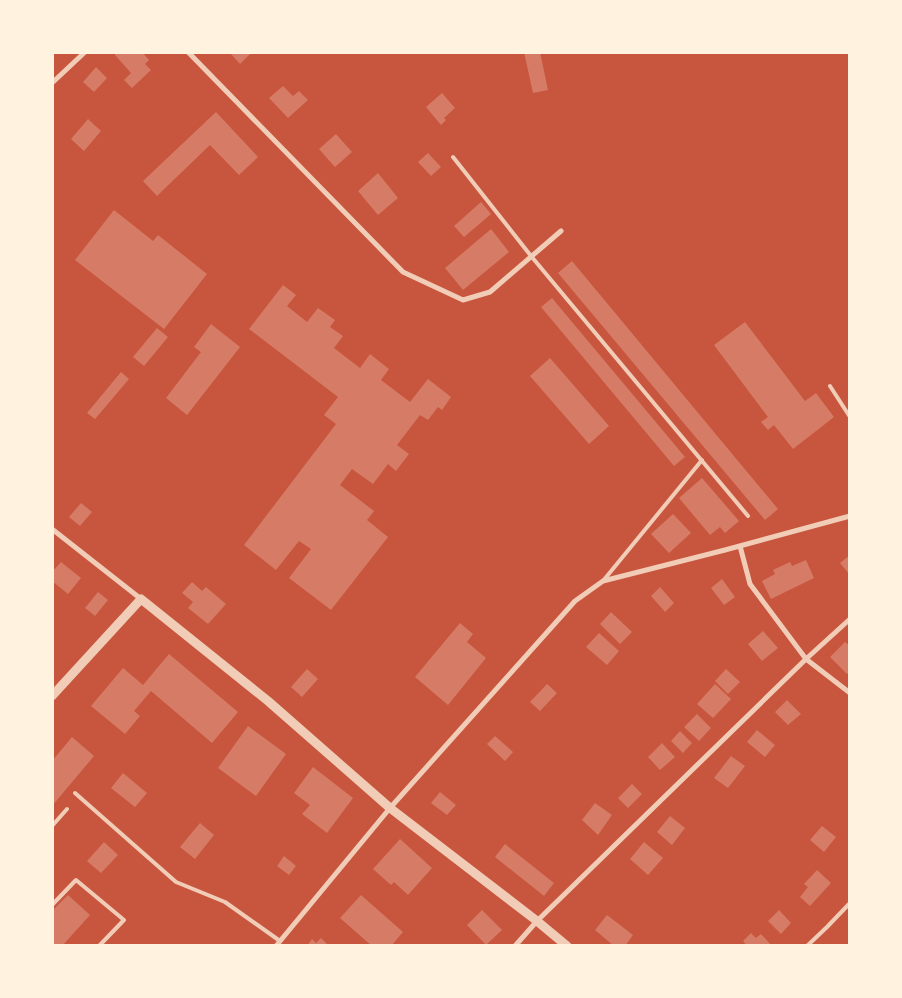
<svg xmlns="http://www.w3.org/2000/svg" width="902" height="998" font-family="'Times New Roman',serif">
<rect width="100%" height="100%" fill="#c8553d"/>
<path fill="#d67c66" d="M 117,52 L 142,52 L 149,60 L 145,64 L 151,70 L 132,88 L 124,80 L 131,73 L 115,55 Z
M 233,52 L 252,52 L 240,64 L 231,54 Z
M 524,52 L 540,52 L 548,90 L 533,93 Z
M 96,67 L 107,78 L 94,92 L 83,82 Z
M 283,86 L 293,96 L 299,91 L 308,100 L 288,118 L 269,98 Z
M 442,93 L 455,108 L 444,118 L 446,120 L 441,125 L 426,107 Z
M 216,112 L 258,157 L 239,175 L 210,145 L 157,196 L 143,181 Z
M 88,119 L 101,131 L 84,151 L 71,139 Z
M 336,134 L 352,152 L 335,167 L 319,149 Z
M 428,153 L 441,167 L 431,176 L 418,162 Z
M 378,173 L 398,198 L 378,215 L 358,191 Z
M 481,202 L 491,214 L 464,237 L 454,226 Z
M 114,210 L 153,241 L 158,235 L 207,274 L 164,329 L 75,260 Z
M 491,229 L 509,252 L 463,290 L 445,268 Z
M 572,261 L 778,509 L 765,520 L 558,273 Z
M 283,285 L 296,295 L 287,306 L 307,322 L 318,308 L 335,320 L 330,327 L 343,336 L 334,348 L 360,368 L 370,354 L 389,369 L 381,380 L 410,402 L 428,379 L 451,397 L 442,410 L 438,407 L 428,420 L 420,415 L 397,445 L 409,454 L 396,471 L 388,464 L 373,484 L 352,469 L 340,485 L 374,511 L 367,520 L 388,537 L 331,610 L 289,578 L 311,549 L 299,541 L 276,570 L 244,545 L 336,424 L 324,415 L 338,397 L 249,329 Z
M 552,298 L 685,457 L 674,466 L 541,307 Z
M 745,322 L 805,401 L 816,393 L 834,417 L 793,449 L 774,425 L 768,430 L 761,422 L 768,417 L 714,345 Z
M 211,324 L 240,347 L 187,415 L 166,398 L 201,352 L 194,347 Z
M 157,328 L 168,337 L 144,366 L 133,357 Z
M 550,358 L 609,426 L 589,444 L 530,376 Z
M 121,372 L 129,379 L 95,419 L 87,413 Z
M 702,478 L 739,521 L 725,533 L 720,527 L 710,535 L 679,498 Z
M 81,503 L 92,512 L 80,526 L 69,517 Z
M 673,514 L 691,533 L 669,553 L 651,534 Z
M 850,555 L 850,575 L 840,563 Z
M 806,560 L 814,578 L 771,599 L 762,581 L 775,574 L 773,570 L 790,562 L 792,566 Z
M 61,562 L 81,578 L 68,594 L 52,581 L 52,572 Z
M 722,579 L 735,597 L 724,605 L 711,588 Z
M 192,582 L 202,591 L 206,587 L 226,604 L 208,624 L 188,608 L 193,602 L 182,593 Z
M 660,587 L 674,603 L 665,612 L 651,596 Z
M 98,592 L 108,600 L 95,616 L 85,608 Z
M 611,612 L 632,632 L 620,644 L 600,624 Z
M 460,623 L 473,634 L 467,642 L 486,658 L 448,705 L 415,677 Z
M 763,631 L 778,648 L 762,661 L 748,644 Z
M 599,633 L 619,651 L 607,665 L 586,647 Z
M 845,642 L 850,646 L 850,671 L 847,674 L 830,657 Z
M 169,654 L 238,712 L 212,743 L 151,691 L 134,711 L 140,716 L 125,734 L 91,706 L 123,668 L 143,685 Z
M 307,669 L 318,679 L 302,697 L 291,687 Z
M 726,669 L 740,682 L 728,694 L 715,681 Z
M 547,684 L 557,693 L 540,711 L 530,702 Z
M 715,684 L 731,699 L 713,718 L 697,704 Z
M 787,700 L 801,714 L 788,725 L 775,712 Z
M 697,714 L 711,728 L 699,741 L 684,727 Z
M 248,726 L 286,754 L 256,796 L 218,768 Z
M 757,730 L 775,745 L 765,757 L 747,742 Z
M 680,731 L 692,743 L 683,753 L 671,741 Z
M 495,736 L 513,752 L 505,761 L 487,744 Z
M 72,737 L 94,756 L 52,806 L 52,761 Z
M 662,743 L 675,757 L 660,770 L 648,757 Z
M 731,756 L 745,766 L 728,788 L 714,778 Z
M 313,767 L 353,798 L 327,833 L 302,814 L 310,805 L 294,793 Z
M 123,773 L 147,793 L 135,807 L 111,788 Z
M 632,784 L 642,794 L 628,808 L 618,798 Z
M 440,792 L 456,805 L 447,815 L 431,803 Z
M 595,803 L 612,815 L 598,835 L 582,820 Z
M 670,816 L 685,828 L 672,845 L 657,832 Z
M 200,823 L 214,835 L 195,859 L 180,847 Z
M 822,826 L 836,837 L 824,852 L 810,840 Z
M 400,839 L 432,868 L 408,895 L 394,882 L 391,885 L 373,869 Z
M 104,842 L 118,855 L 101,873 L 87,861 Z
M 644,842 L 663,858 L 648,875 L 630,859 Z
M 505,844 L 554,883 L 544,896 L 495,857 Z
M 284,856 L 296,866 L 289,875 L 277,866 Z
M 817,870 L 831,883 L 810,906 L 800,897 L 808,887 L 804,884 Z
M 68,895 L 90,915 L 62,946 L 52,946 L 52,911 Z
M 361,895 L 403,932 L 391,946 L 372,946 L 340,918 Z
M 482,910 L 502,930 L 486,945 L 467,925 Z
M 779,910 L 791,923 L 781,934 L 768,921 Z
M 607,915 L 633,935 L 625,946 L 614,946 L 595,930 Z
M 751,933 L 756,938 L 761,934 L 772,946 L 747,946 L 743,941 Z
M 321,938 L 329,946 L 307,946 L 312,939 L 316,943 Z"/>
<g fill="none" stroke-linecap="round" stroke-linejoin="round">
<path stroke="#f1ccb7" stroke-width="4" d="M 453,157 L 531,256 L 748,516
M 830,386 L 850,417
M 603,581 L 702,460
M 75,793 L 176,882 L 225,902 L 280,941
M 52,826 L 67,809
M 52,905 L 76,880 L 124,920 L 99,946
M 807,946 L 827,927 L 850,903"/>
<path stroke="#f1ccb7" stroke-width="5" d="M 188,52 L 403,272 L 463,300 L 490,292 L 561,231
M 52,83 L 85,52
M 52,529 L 141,599
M 740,546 L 750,584 L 806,659 L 850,693
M 276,946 L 390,808 L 575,601 L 603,581 L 725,550 L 850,516
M 515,946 L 537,921 L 806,659 L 850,619"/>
<path stroke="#f1ccb7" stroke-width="9" d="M 52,696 L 141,599 L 268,701 L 390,808 L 537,921 L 567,946"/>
</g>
<rect width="902" height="998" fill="none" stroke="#fff3e0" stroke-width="108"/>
</svg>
